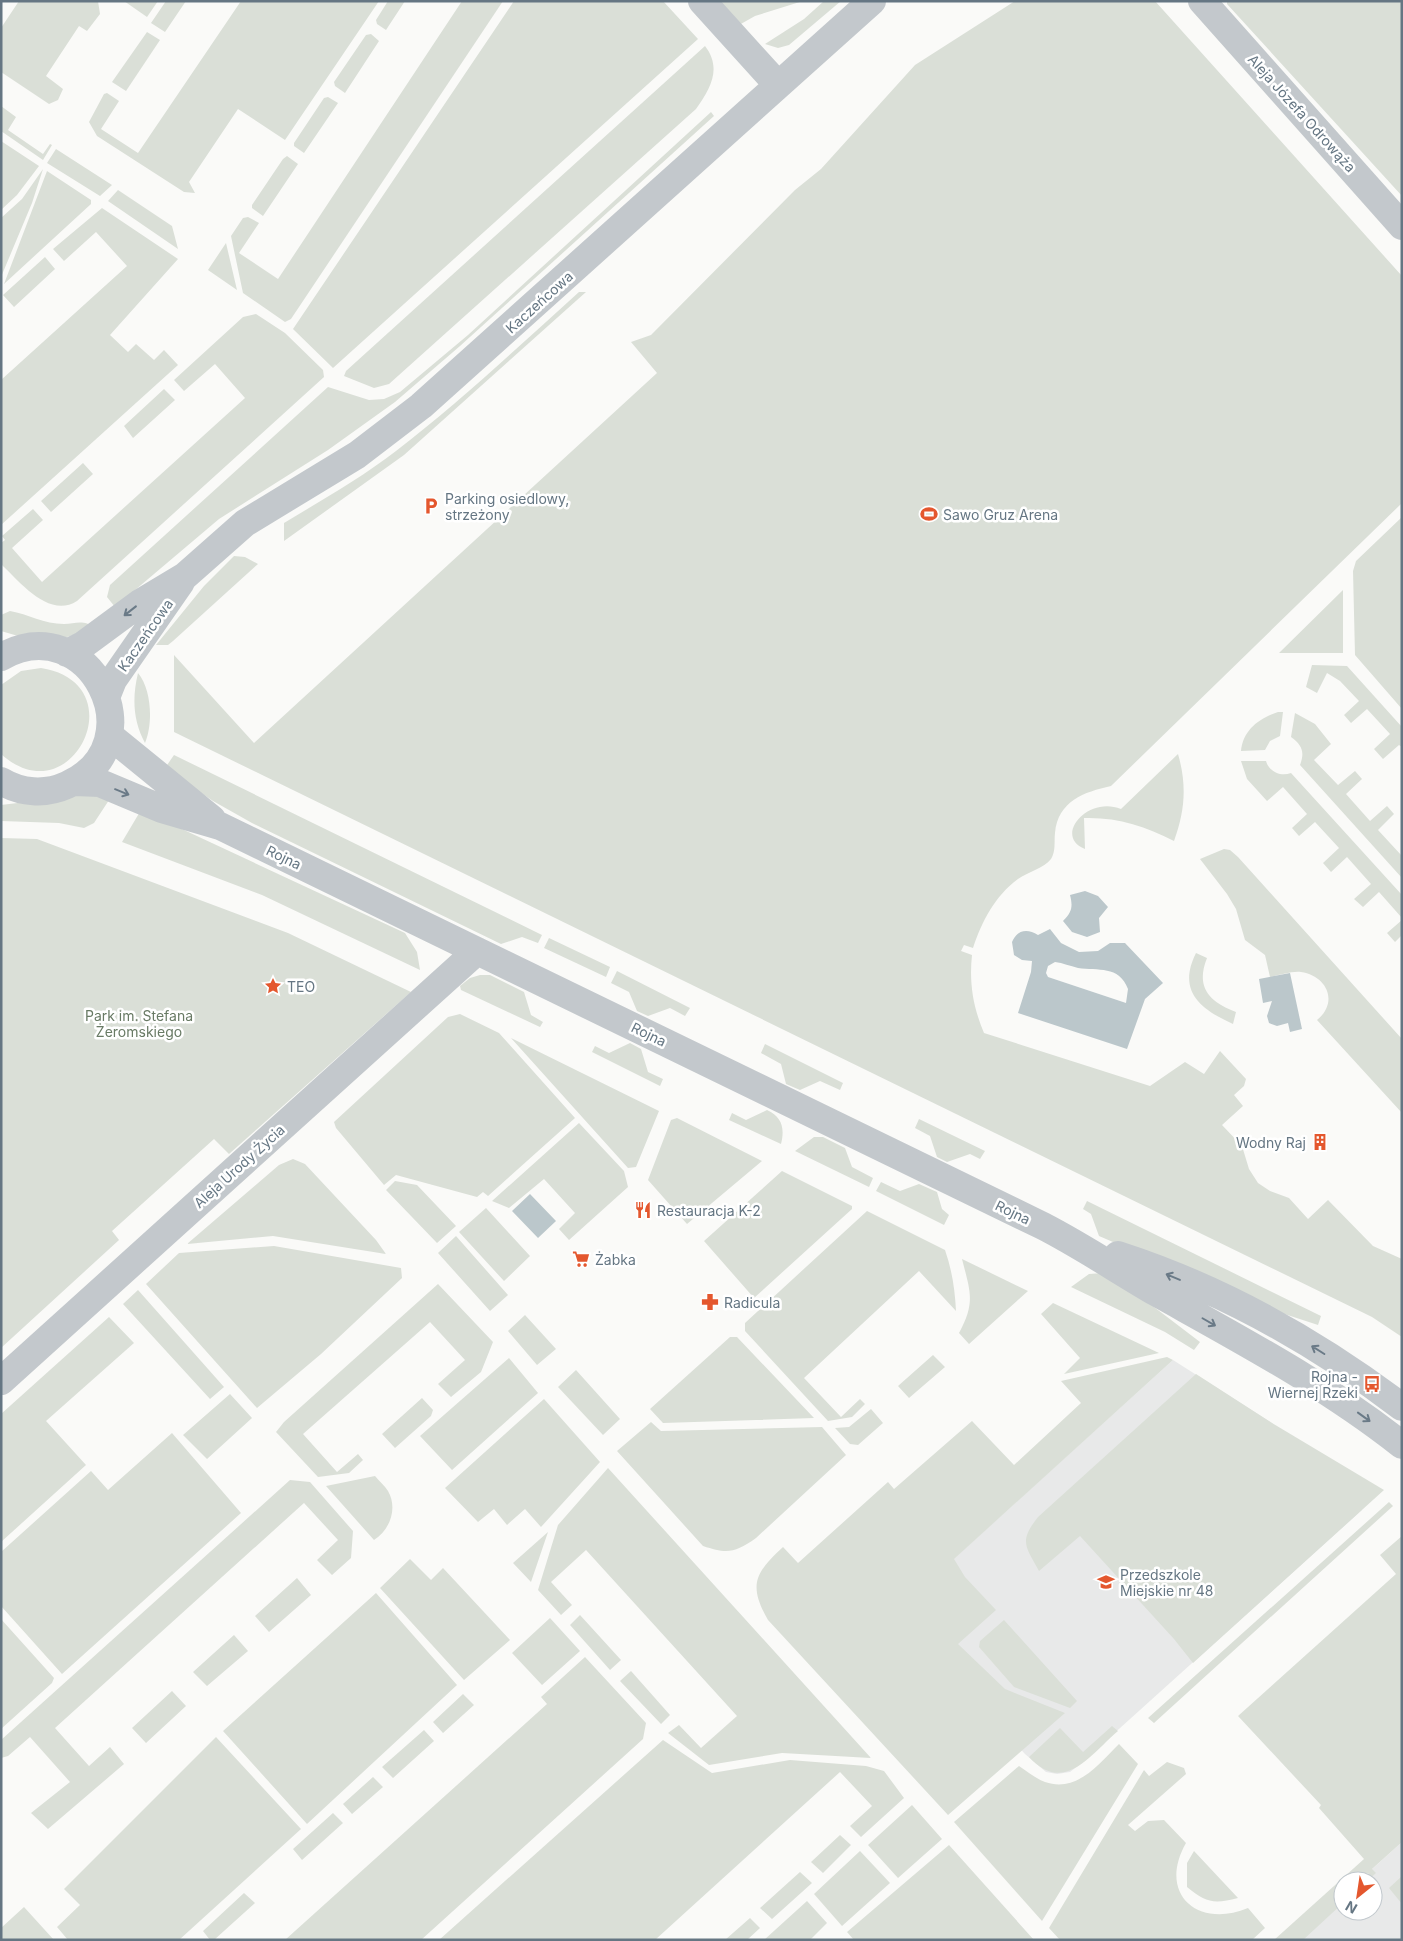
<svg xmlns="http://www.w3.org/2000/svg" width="1403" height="1941" font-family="Inter,sans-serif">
<rect width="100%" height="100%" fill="#fafaf8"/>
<path fill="#e8e9e9" d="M 1173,1360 L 1272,1423 L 1362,1510 L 1079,1765 L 1070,1772 L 1057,1774 L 1046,1772 L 1025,1754 L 897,1610 Z
M 1402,1842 L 1402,1940 L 1294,1940 L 1343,1895 L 1343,1911 L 1373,1911 L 1373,1881 L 1359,1881 Z"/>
<path fill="#dadfd7" d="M 19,1 L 98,1 L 100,14 L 87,31 L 79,26 L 46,76 L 63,89 L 58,100 L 49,104 L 1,72 L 1,28 Z
M 124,1 L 158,1 L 147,17 Z
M 166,1 L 186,1 L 165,32 L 151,23 Z
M 241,1 L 379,1 L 285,140 L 238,109 L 189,182 L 195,193 L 184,192 L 97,136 L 89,122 L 104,94 L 107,93 L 119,101 L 101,129 L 138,153 Z
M 388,1 L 405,1 L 386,30 L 377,24 L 376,20 Z
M 462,1 L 503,1 L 291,319 L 285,322 L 243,293 L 231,236 L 243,218 L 248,217 L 259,223 L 239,253 L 278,279 Z
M 514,1 L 663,1 L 698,39 L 333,368 L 293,329 Z
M 717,1 L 803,1 L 755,16 L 739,25 Z
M 824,1 L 841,1 L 789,45 L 778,48 L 765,44 L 804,19 Z
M 1015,1 L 1155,1 L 1402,276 L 1402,503 L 1111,786 C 1084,792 1058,801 1055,833 C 1054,842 1056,851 1051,859 C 1044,868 1028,872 1018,879 C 995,896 982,921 973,948 L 964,945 L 961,951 L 972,955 C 969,983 973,1007 984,1033 L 1150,1086 L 1185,1062 L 1204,1074 L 1220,1051 L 1246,1079 L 1244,1086 L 1234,1095 L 1243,1106 L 1222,1125 L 1242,1146 L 1249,1169 L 1258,1183 L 1270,1191 L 1289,1198 L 1308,1219 L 1328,1200 L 1373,1246 L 1402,1259 L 1402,1337 L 1372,1317 L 174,732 L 174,655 L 254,743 L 657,373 L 631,342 L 651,335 L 795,190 L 821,169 L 915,65 Z
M 1227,1 L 1402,1 L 1402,196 L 1227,4 Z
M 147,32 L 160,40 L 126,91 L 112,82 Z
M 371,34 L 379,41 L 345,93 L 335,86 L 334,82 L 366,35 Z
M 705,46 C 722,68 711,88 696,109 L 389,384 L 374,388 L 344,376 L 346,371 Z
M 328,97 L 338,103 L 304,153 L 294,146 L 294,143 L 324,98 Z
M 1,106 L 16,117 L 8,130 L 43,154 L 50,144 L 52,145 L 43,160 L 1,131 Z
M 711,112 L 714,116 L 460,346 L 395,402 L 328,450 L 219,519 L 115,607 L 107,597 L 110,585 L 328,387 L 369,400 L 384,399 L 400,392 L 468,335 Z
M 1,141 L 39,166 L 17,195 L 1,210 Z
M 56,149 L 112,185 L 100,196 L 47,163 Z
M 287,156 L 298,164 L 263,216 L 252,208 L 252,205 L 283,159 Z
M 43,169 L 32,203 L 1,277 L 1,218 L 22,199 Z
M 47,171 L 91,200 L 91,204 L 4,284 Z
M 118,190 L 172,226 L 178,249 L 108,201 Z
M 102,208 L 178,259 L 110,335 L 128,352 L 136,344 L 154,360 L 164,350 L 178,365 L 1,525 L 1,380 L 127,266 L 96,232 L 64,261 L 53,249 Z
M 226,243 L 237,290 L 208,270 Z
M 45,257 L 55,269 L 14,307 L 3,295 Z
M 579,292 L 586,292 L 404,455 L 284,541 L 284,523 C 322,500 361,478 396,451 C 460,402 519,346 579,292 Z
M 256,314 L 285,333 L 323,370 L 324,377 L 77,601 C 49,619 20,582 1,564 L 1,543 L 5,540 L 2,536 L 33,509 L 43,520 L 12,548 L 42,582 L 245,398 L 215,364 L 184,391 L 174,380 L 243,317 Z
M 164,389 L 175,400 L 133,438 L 124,426 Z
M 83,463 L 93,474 L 51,512 L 41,501 Z
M 1402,517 L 1402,709 L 1355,655 L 1353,571 L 1356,561 Z
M 234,556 L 245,557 L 258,564 L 173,641 L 168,645 L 156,645 L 204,586 Z
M 1343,590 L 1343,653 L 1279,653 Z
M 10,611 C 28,614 44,624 64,624 C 75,624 84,619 94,628 L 64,638 L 18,636 L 1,631 L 1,615 Z
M 1312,665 L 1347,666 L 1402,727 L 1402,747 L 1399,745 L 1383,759 L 1374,749 L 1390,734 L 1367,709 L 1351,723 L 1344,715 L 1359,701 L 1340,681 L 1327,673 L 1317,693 L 1306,687 Z
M 41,668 C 137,683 72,818 1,754 L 1,685 L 21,671 Z
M 138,673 C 152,690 153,724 145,743 C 133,721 132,698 138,673 Z
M 1278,712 L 1283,712 L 1280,736 L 1270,741 L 1265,750 L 1241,751 C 1243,730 1259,718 1278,712 Z
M 1295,713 L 1315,724 L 1331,744 L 1314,760 L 1338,785 L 1355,771 L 1362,779 L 1346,794 L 1370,821 L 1387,806 L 1394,814 L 1378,830 L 1402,856 L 1402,878 L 1300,765 C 1305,752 1302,745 1291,737 Z
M 1178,754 C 1187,785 1185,811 1174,841 C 1145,826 1117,817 1084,818 L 1085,849 C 1053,837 1087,795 1121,809 Z
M 174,755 L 542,935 L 538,943 L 522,937 L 501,944 L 252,823 L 213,801 L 165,768 Z
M 1241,761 L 1266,761 C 1269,772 1281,777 1291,773 L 1402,895 L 1402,918 L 1379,892 L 1363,907 L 1354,899 L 1371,884 L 1347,857 L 1331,872 L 1323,863 L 1339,848 L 1315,822 L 1299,836 L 1292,828 L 1307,814 L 1283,787 L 1267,801 L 1247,779 Z
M 91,794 L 111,797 L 94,823 L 84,828 L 59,823 L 1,821 L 1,805 Z
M 141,810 L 405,933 L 417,952 L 420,970 L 262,895 L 122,842 Z
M 1,838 L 37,839 L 288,933 L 411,992 L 229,1154 L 214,1139 L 112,1231 L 119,1240 L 1,1348 Z
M 1224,849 L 1230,850 L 1238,857 L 1402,1039 L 1402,1113 L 1317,1020 C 1339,1002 1327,976 1301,972 C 1292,971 1280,975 1270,977 L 1265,955 L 1245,940 L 1236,909 L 1227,894 L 1200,859 Z
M 1402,920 L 1402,935 L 1395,942 L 1387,933 Z
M 549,938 L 610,967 L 606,977 L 544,948 Z
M 1196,953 L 1207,958 C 1195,988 1210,1002 1236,1012 L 1233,1024 C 1200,1009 1177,991 1196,953 Z
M 617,971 L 690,1008 L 685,1016 L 670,1008 L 648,1016 L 637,1011 L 629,992 L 611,983 Z
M 480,975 L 490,975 L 524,992 L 531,1015 L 543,1022 L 540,1027 L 461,990 L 460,986 L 470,978 Z
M 460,1014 L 499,1033 L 575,1118 L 488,1196 L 483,1192 L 477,1197 L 396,1175 L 384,1185 L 336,1128 L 334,1122 L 448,1017 Z
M 511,1038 L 659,1111 L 636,1167 L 628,1168 Z
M 630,1043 L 641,1049 L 648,1072 L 663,1079 L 660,1086 L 592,1052 L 595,1046 L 609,1053 Z
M 765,1044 L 843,1083 L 840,1090 L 820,1081 L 800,1090 L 786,1084 L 781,1064 L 761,1053 Z
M 767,1110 C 782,1117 785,1128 781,1144 L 729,1120 L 732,1113 L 746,1120 Z
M 677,1118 L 762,1161 L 687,1224 L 648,1180 L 671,1120 Z
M 919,1119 L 985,1151 L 980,1159 L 970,1154 L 947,1162 L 937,1157 L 930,1136 L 915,1128 Z
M 579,1123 L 624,1171 L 628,1187 L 569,1240 L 559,1229 L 575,1213 L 544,1179 L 509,1208 L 492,1201 Z
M 814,1137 L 823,1137 L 845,1148 L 852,1167 L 873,1178 L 869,1187 L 795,1151 Z
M 293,1159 L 305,1164 L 376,1240 L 386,1254 L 273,1236 L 187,1244 L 279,1165 Z
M 782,1171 L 852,1206 L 852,1209 L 754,1298 L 704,1241 Z
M 395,1181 L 417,1185 L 456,1226 L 437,1243 L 386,1190 Z
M 881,1182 L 900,1191 L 919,1184 L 937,1192 L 942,1209 L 949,1215 L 944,1225 L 876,1191 Z
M 1087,1201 L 1321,1316 L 1318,1325 L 1269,1309 L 1099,1236 L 1091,1214 L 1083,1209 Z
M 486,1208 L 530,1256 L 504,1281 L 459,1232 Z
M 867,1211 L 945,1250 C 952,1270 955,1290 956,1311 L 919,1271 L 804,1378 L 841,1417 L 860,1399 L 865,1404 L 852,1417 L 828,1421 L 745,1331 L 745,1323 Z
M 456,1236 L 508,1295 L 490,1311 L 438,1253 Z
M 274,1246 L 401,1268 L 402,1278 L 321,1354 L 257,1408 L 146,1284 L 179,1253 Z
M 962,1259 L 1028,1291 L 969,1344 L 959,1333 C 976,1302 970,1291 962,1259 Z
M 1103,1273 L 1133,1291 L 1200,1342 L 1194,1350 L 1165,1332 L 1071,1287 L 1089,1274 Z
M 438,1284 L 493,1342 L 481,1372 L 451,1397 L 438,1384 L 465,1360 L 430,1322 L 303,1434 L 337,1472 L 358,1454 L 363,1460 L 349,1473 L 318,1477 L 276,1432 L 284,1422 Z
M 138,1290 L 224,1387 L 210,1399 L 123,1304 Z
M 1053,1303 L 1159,1353 L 1064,1374 L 1080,1358 L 1041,1314 Z
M 525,1315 L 556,1349 L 537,1365 L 508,1331 Z
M 109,1317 L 134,1343 L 46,1421 L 86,1465 L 1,1542 L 1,1414 Z
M 730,1337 L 737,1337 L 814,1418 L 663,1423 L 650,1409 Z
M 933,1355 L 945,1367 L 909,1398 L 898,1386 Z
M 1167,1357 L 1173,1360 L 954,1559 L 965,1577 L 996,1610 L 958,1644 L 1005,1689 L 1065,1713 L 948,1815 L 768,1620 C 748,1585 755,1573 783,1547 L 798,1563 L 888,1482 L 894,1489 L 972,1421 L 1014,1465 L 1081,1403 L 1061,1381 Z
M 509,1358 L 538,1393 L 452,1470 L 420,1436 Z
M 576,1370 L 620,1419 L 603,1435 L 558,1387 Z
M 1196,1374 L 1272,1423 L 1384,1490 L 1193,1663 L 1174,1639 L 1080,1536 L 1039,1571 C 1025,1546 1019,1541 1038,1517 Z
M 230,1394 L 252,1418 L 207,1459 L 183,1435 Z
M 422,1398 L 433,1410 L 431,1416 L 395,1448 L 382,1434 Z
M 544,1399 L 600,1462 L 541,1527 L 525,1509 L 507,1525 L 494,1509 L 478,1522 L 445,1488 Z
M 871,1409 L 883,1423 L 858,1445 L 850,1444 L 835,1428 L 849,1427 Z
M 651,1422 L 661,1431 L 822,1427 L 846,1455 L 756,1538 C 735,1553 727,1554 703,1546 L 617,1451 Z
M 172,1433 L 241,1513 L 62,1674 L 1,1606 L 1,1552 L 91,1471 L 108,1490 Z
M 608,1468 L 871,1758 L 782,1753 L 709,1765 L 668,1733 L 679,1725 L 701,1748 L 737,1716 L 586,1550 L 551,1582 L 572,1605 L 561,1615 L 538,1590 L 558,1525 Z
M 375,1476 C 379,1481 385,1486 388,1491 C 398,1508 390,1530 374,1540 L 326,1486 Z
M 290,1480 L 310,1482 L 353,1531 L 351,1558 L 332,1575 L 317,1560 L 338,1540 L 304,1503 L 55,1728 L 89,1766 L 110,1747 L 124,1764 L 48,1829 L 31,1813 L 70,1782 L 30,1737 L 8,1756 L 1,1758 L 1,1740 Z
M 1389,1502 L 1393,1506 L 1154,1723 L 1148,1718 Z
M 548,1532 L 531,1582 L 513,1563 Z
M 1402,1536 L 1402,1842 L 1372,1869 L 1376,1873 L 1367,1881 L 1343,1881 L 1343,1903 L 1303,1940 L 1274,1940 L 1364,1859 L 1319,1808 L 1321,1805 L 1238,1716 L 1396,1574 L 1380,1555 Z
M 410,1559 L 431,1580 L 443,1568 L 510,1640 L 464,1680 L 380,1588 Z
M 297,1578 L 311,1595 L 269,1632 L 255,1616 Z
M 376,1593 L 457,1685 L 307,1824 L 223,1731 Z
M 580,1615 L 621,1660 L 610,1670 L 570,1625 Z
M 550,1618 L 580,1651 L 542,1685 L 512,1653 Z
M 1,1619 L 54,1678 L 52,1683 L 1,1729 Z
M 1004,1620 L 1077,1701 L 1070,1708 L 1014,1687 L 979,1647 L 980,1641 Z
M 234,1635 L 248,1651 L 207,1686 L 193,1672 Z
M 585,1657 L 646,1723 L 643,1739 L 421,1940 L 285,1940 L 547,1704 L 541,1697 Z
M 631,1671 L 670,1715 L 661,1724 L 620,1681 Z
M 172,1691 L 186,1706 L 146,1743 L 132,1728 Z
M 463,1694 L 474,1705 L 443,1733 L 433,1722 Z
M 1112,1726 L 1118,1731 C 1089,1756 1064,1795 1029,1757 L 1060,1728 L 1083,1752 Z
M 424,1730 L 434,1741 L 393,1778 L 382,1767 Z
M 216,1737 L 301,1829 L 179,1940 L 68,1940 L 57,1927 L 80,1905 L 64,1889 Z
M 663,1740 L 712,1773 L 790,1760 L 866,1766 L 884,1771 L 904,1798 L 861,1837 L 850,1826 L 872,1806 L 840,1772 L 655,1940 L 439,1940 Z
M 1119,1744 L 1138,1764 L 1042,1921 L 954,1822 L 1019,1766 C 1027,1771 1036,1779 1045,1782 C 1077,1793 1099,1764 1119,1744 Z
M 1167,1762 L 1184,1768 L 1186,1774 L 1128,1825 L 1135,1831 L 1148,1821 L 1164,1820 L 1186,1843 C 1157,1894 1198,1929 1248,1908 L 1265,1928 L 1252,1940 L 1060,1940 L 1049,1928 L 1144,1770 L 1149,1776 Z
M 373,1777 L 383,1787 L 352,1814 L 343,1804 Z
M 912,1805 L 942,1839 L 898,1878 L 868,1845 Z
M 333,1813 L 343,1823 L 302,1860 L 293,1849 Z
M 840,1835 L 851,1845 L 823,1873 L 811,1862 Z
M 949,1845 L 1034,1940 L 854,1940 L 847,1932 Z
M 860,1851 L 890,1883 L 842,1926 L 814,1894 Z
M 1194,1851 L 1238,1898 C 1214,1904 1206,1903 1187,1887 L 1187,1863 Z
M 800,1872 L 812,1883 L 772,1919 L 760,1908 Z
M 1402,1876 L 1402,1904 L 1389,1888 Z
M 244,1893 L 255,1903 L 214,1940 L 210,1940 L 203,1931 Z
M 807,1901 L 827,1923 L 810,1940 L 764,1940 Z
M 24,1907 L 54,1940 L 1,1940 L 1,1928 Z
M 750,1918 L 760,1928 L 747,1940 L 725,1940 Z"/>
<path fill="#bbc7cb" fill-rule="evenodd" d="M 1085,891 L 1098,896 L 1108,907 L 1099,918 L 1100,932 L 1087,937 L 1072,932 L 1063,921 C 1072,912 1073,907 1070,895 Z
M 1050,929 L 1061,943 L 1079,952 L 1098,951 L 1110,943 L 1125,943 L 1163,983 L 1145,999 L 1127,1049 L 1018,1013 L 1031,972 L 1032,961 L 1022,960 L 1014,955 L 1012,942 C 1017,930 1027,928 1038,935 ZM 1055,962 C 1063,963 1070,966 1078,968 C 1098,971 1119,965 1128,989 L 1126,1003 L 1048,977 L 1046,973 L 1048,966 Z
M 1290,973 L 1302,1029 L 1290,1032 L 1288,1023 L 1277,1026 L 1269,1023 L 1267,1016 L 1272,1001 L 1263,1003 L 1259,979 Z
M 530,1194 L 556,1221 L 538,1238 L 512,1211 Z"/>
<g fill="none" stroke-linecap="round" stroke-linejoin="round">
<path stroke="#c3c8cc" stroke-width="28" d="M 702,1 L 778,85
M 1202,1 L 1402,226
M 67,653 L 83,645 L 140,603 L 185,576 L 245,523 L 357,455 L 421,406 L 872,1
M 1,657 C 89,607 159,744 67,785 C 45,795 21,793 1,781
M 107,695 L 113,680 L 181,582
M 109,735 L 212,819
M 75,782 L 100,783 L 162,809 L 220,826 L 1043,1226 C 1082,1246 1119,1271 1157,1293 C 1241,1340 1326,1385 1402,1445
M 1118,1255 C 1220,1288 1316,1342 1402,1407
M 1,1381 L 477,951"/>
</g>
<defs><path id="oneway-shaft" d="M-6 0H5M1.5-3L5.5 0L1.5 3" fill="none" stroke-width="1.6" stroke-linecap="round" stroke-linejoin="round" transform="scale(1.25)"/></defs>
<g stroke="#6a7a87">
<use href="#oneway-shaft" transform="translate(130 611) rotate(142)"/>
<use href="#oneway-shaft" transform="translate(122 792) rotate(22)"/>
<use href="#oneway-shaft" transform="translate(1173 1277) rotate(-157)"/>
<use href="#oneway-shaft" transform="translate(1209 1322) rotate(30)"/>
<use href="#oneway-shaft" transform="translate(1318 1350) rotate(-148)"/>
<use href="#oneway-shaft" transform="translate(1364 1417) rotate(36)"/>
</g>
<defs>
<g id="parking-bare" transform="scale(1.35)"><path d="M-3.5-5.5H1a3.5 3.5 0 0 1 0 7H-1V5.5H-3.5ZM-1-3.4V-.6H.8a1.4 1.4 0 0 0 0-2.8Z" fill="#e4572e" stroke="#fff" stroke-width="2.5" paint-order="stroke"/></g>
<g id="stadium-bare" transform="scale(1.35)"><path d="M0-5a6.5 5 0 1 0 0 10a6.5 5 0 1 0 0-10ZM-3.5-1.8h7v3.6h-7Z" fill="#e4572e" stroke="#fff" stroke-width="2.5" paint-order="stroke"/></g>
<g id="sight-bare" transform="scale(1.35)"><path d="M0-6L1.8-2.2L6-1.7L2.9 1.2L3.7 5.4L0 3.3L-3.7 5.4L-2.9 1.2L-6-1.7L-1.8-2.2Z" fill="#e4572e" stroke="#fff" stroke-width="2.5" paint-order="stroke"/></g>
<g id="building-bare" transform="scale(1.35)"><path d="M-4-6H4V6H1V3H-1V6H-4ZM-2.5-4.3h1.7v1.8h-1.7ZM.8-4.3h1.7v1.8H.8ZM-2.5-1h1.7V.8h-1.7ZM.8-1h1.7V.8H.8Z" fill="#e4572e" stroke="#fff" stroke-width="2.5" paint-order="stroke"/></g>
<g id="restaurant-bare" transform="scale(1.35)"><path d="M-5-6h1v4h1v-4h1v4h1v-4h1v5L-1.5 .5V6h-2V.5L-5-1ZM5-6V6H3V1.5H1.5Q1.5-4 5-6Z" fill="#e4572e" stroke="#fff" stroke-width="2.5" paint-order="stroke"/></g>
<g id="supermarket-bare" transform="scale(1.35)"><path d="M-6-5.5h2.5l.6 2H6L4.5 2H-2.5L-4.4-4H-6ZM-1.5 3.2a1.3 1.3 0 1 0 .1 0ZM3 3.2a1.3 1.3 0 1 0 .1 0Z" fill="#e4572e" stroke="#fff" stroke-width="2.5" paint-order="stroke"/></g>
<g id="pharmacy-bare" transform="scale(1.35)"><path d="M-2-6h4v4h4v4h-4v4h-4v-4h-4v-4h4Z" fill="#e4572e" stroke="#fff" stroke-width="2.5" paint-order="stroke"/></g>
<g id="bus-bare" transform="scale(1.35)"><path d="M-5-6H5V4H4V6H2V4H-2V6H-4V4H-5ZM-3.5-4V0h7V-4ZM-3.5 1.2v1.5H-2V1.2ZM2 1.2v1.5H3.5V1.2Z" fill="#e4572e" stroke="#fff" stroke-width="2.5" paint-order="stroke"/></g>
<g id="school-bare" transform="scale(1.35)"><path d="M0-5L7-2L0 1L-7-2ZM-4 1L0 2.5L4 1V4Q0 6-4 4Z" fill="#e4572e" stroke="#fff" stroke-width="2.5" paint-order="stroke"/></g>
</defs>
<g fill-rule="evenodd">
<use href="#parking-bare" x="431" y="506"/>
<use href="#stadium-bare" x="929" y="514"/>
<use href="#sight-bare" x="273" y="986"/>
<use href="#building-bare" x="1320" y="1142"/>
<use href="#restaurant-bare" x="643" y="1210"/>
<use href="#supermarket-bare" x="581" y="1259"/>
<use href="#pharmacy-bare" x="710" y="1302"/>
<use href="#bus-bare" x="1372" y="1384"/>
<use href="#school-bare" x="1106" y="1582"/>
</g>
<g text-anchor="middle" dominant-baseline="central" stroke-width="5" stroke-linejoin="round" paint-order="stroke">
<g font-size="14" fill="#657683" stroke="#fff">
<text transform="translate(1302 113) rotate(48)">Aleja Józefa Odrowąża</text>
<text transform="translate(539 302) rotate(-42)">Kaczeńcowa</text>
<text transform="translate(145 635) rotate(-55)">Kaczeńcowa</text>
<text transform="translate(284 857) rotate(26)">Rojna</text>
<text transform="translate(649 1034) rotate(26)">Rojna</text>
<text transform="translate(239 1166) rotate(-42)">Aleja Urody Życia</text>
<text transform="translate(1013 1212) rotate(26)">Rojna</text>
</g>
<g font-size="14" fill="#657683" stroke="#fff" text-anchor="start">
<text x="445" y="498">Parking osiedlowy,<tspan x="445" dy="16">strzeżony</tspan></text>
<text x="943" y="514">Sawo Gruz Arena</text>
<text x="287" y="986">TEO</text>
<text x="1306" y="1142" text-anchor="end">Wodny Raj</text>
<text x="657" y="1210">Restauracja K-2</text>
<text x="595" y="1259">Żabka</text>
<text x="724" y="1302">Radicula</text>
<text x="1358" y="1376" text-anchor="end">Rojna -<tspan x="1358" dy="16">Wiernej Rzeki</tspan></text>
<text x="1120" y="1574">Przedszkole<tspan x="1120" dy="16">Miejskie nr 48</tspan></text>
</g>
<g font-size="14" fill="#687a64" stroke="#fff">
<text x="139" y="1015">Park im. Stefana<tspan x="139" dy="16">Żeromskiego</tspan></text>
</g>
</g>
<rect width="1403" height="1941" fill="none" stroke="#657683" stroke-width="5"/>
<g transform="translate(1358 1896) rotate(210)"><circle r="24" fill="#ffffff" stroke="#c1c8cd"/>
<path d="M0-4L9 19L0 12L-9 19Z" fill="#e4572e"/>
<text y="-8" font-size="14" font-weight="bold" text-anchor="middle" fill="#657683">N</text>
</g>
</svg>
